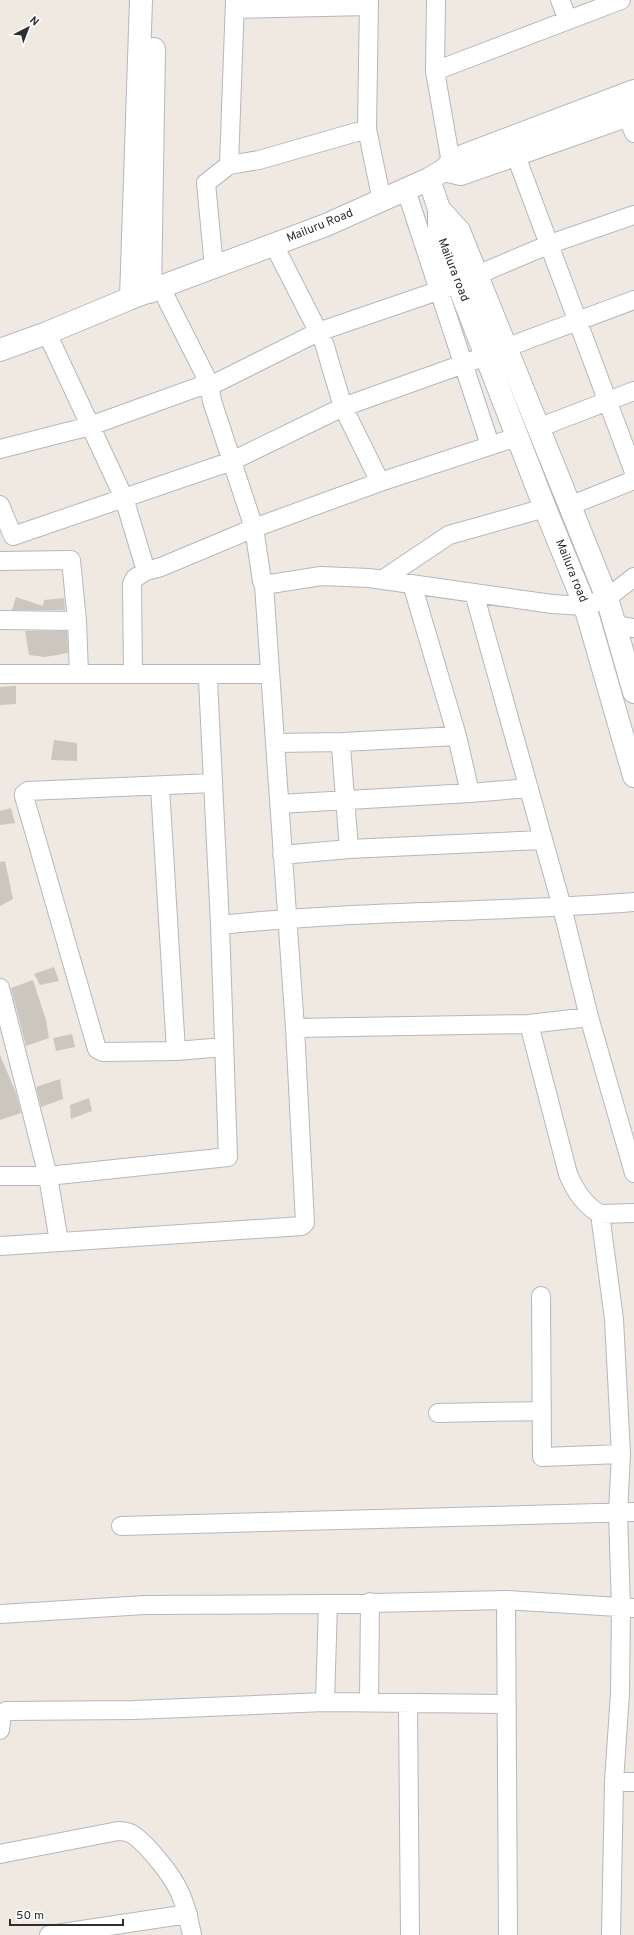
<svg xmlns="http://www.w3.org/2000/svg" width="634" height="1935" font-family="Overpass,sans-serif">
<rect width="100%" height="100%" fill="#efe9e1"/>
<path fill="#cbc7bf" d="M 16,597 L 43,606 L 44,600 L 64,598 L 65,610 L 12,610 Z
M 25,631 L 67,631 L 68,653 L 45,657 L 29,655 Z
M 16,686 L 16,704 L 0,705 L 0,687 Z
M 54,740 L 77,743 L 77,761 L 51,760 Z
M 11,808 L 15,823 L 0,825 L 0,811 Z
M 5,861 L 13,899 L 0,906 L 0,862 Z
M 54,967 L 59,981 L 40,985 L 34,974 Z
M 33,980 L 46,1020 L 49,1038 L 26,1046 L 11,988 Z
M 72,1034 L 75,1047 L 56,1051 L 53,1038 Z
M 0,1055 L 16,1093 L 21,1113 L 0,1120 Z
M 60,1079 L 63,1099 L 41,1107 L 36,1087 Z
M 89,1098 L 92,1111 L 71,1119 L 70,1105 Z"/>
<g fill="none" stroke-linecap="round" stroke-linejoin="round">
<g stroke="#b4b7c1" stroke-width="20">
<path id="street" d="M 369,0 L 367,129 L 382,201
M 436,0 L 435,71 L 451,163 L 454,173
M 560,0 L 568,20
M 235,9 L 369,6
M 435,71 L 621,0
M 627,116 L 634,133
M 516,156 L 634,472
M 229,165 L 259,160 L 367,129
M 406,190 L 490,445
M 274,245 L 324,343 L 343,407 L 380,482
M 214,267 L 206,183 L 229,165 L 235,0
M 477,275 L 550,244 L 634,215
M 161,288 L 209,383 L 212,401 L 254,528 L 262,581 L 264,585 L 321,576 L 369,578 L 552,604 L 585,606 L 607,598 L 634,577
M 47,333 L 124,498 L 146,571 L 161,567 L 254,528 L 380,482 L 517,437
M 505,348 L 634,300
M 538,428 L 634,391
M 0,449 L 90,426 L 209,383 L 212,385 L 318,332 L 458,284
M 0,505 L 13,536 L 232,461 L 343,407 L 486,356
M 569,506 L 634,480
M 0,561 L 71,560 L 77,621 L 79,674
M 382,580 L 449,535 L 545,508
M 412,584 L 457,736 L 470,793 L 529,788
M 474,593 L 562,907 L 589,1017 L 634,1173
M 0,620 L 77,621
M 614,625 L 634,628
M 133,673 L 132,584 L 135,578 L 146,571
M 0,674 L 205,674 L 208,680 L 220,925
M 205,674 L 270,674
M 275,743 L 343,742
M 213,783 L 28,791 L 24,794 L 24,796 L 97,1049 L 103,1052 L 176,1051 L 224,1047
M 160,787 L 176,1051
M 279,804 L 470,793
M 349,849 L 341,746 L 343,742 L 457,736
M 282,855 L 349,849 L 542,840
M 0,988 L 48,1176 L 59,1242
M 529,1024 L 568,1174 C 575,1191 584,1205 600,1214 L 634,1213
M 295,1028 L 529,1024 L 589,1017
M 0,1176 L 48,1176 L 228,1157 L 220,925 C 357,910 496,913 634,902
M 600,1214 L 614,1319 L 621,1454 L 618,1512 L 621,1608 L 620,1693 L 614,1782 L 611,1935
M 0,1246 L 302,1226 L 305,1223 L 295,1028 L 264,585
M 541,1296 L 542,1457 L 621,1454
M 438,1413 L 542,1411
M 121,1526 L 634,1512
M 506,1600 L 508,1935
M 0,1614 L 145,1605 L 328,1604 L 506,1600 L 634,1608
M 325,1702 L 328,1604
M 369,1702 L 370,1602
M 408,1704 L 410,1935
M 0,1730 L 2,1714 L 6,1711 L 134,1710 L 325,1702 L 506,1704
M 614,1782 L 634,1782
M 0,1854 L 118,1831 C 124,1831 130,1832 135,1836 C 149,1847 172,1875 179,1891 C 186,1905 189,1920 192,1935
M 49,1935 L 188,1914"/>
</g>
<g stroke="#b4b7c1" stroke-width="24">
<path id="secondary" d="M 444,170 L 461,174 L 634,113
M 429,179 L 439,209 L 439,235 L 545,508 L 585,606 L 634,776
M 439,209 L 459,231 L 607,598 L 634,692
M 150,292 L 154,49
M 131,298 L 141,0
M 0,350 L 47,333 L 131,298 L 326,225 L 429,179 L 444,170 L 455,159 L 634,91"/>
</g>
<use href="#street" stroke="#fff" stroke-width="18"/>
<use href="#secondary" stroke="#fff" stroke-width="22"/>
</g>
<g text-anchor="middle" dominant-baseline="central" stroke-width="3" stroke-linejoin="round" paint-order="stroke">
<g font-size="12" fill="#2e2e2e" stroke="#fff">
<text transform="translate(320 226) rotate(-22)">Mailuru Road</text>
<text transform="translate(453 270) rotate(69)">Mailura road</text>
<text transform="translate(571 571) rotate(68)">Mailura road</text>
</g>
</g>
<g transform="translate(28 28) rotate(42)" stroke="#ffffff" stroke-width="3" paint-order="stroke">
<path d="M0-3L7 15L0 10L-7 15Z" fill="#2e2e2e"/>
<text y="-6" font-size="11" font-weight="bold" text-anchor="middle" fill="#2e2e2e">N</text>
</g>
<path d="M10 1919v6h113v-6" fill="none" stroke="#2e2e2e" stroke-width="2"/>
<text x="16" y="1919" font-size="12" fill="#2e2e2e" stroke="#ffffff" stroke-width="3" paint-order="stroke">50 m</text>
</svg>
